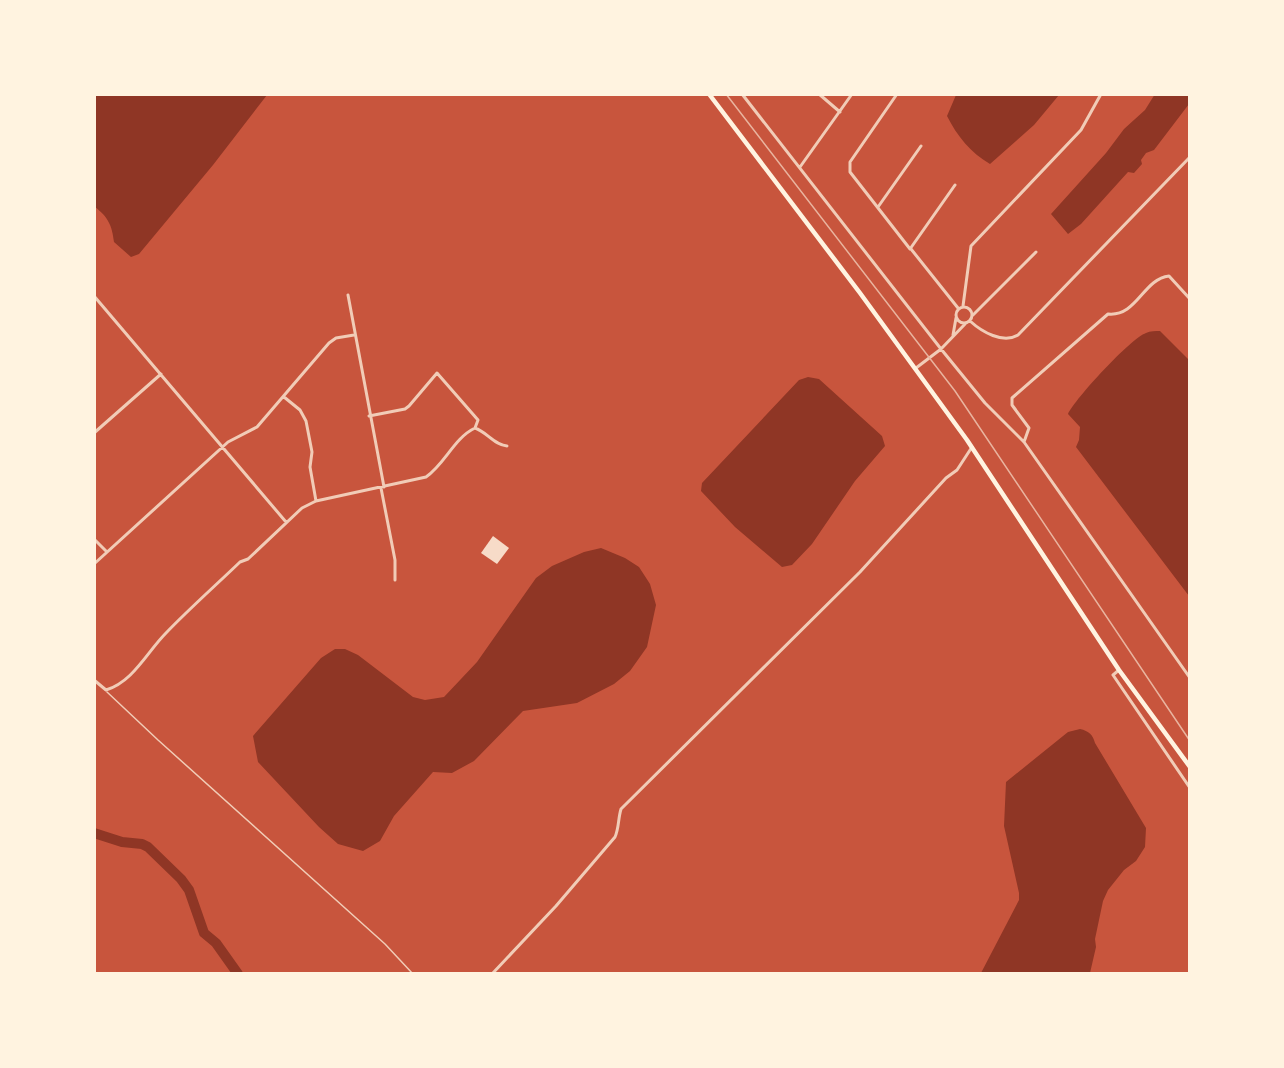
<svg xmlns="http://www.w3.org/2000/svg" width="1284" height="1068" font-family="Inter,sans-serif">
<rect width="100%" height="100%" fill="#c8553d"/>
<path fill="#8f3625" d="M 1155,94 L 1189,95 L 1189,104 L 1154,150 L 1146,153 L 1141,160 L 1142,164 L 1134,173 L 1128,172 L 1081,224 L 1068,234 L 1051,214 L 1106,153 L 1124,129 L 1145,110 Z
M 94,95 L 95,94 L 267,95 L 213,165 L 139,254 L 131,257 L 114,242 C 112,225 108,217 95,207 Z
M 956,95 L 956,94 L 1059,95 L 1034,125 L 990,164 C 971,153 957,136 947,116 Z
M 1160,331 L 1189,360 L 1189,596 L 1076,447 L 1079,440 L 1080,427 L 1068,414 C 1075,399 1131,338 1146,333 C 1150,331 1156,331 1160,331 Z
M 808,377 L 819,379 L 882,436 L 885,446 L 855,481 L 812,544 L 792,565 L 782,567 L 735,527 L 701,491 L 702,483 L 799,380 Z
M 601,548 L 625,558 L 639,567 L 650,584 L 656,605 L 647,647 L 630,671 L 614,684 L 577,703 L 523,711 L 474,761 L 452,773 L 433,772 L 394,816 L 380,841 L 363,851 L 338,844 L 319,827 L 258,762 L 253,736 L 321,658 L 335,649 L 345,649 L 358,655 L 413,697 L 425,700 L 444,697 L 477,662 L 536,578 L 552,566 L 584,552 Z
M 1080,729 C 1089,731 1093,735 1095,743 L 1146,828 L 1145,847 L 1136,861 L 1124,870 L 1108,890 L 1103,901 L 1095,939 L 1096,947 L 1090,973 L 981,973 L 1019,900 L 1019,893 L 1004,826 L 1006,782 L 1068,732 Z"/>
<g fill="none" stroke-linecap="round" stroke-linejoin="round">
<path stroke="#8f3625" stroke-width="10" d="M 94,833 L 122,842 L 142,844 L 148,847 L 181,879 L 189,890 L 204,933 L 216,943 L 238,974"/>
</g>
<path fill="#f7dbc8" d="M 493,536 L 509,548 L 497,564 L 481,553 Z"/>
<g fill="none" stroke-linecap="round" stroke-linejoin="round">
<path stroke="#f1ccb7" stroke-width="1.5" d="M 107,692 L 158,740 L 385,944 L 413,974"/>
<path stroke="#f1ccb7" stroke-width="3" d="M 742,94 L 941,349 L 985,403 L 1024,442 L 1190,678
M 819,94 L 840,112
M 897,94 L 850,162 L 850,172 L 910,249 L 955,185
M 800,167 L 852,94
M 878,207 L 921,146
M 911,249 L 958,308
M 348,295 L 384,487
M 94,296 L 286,522
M 963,306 L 971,246 L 1081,130 L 1101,94
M956 315a8 8 0 1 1 16 0a8 8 0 1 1-16 0Z
M 973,315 L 1036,252
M 970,321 C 982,332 1003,344 1018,335 L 1190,157
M 953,335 L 956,318
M 916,368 L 941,349 L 966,323
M 284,397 L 300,410 L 306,421 L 312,452 L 310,467 L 316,501
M 475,428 C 487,432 494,445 507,446
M 94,433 L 161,374
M 1024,442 L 1029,428 L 1012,405 L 1012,398 L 1108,314 C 1137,317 1143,279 1169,276 L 1190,299
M 381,488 L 395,560 L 395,580
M 94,539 L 107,552
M 94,564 L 228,442 L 257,427 L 329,343 L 336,338 L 354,335
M 1119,670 L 1113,675 L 1190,788
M 94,680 L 106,690 C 133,682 147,652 166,633 C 189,609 215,586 240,562 L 248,559 L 302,508 L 316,501 L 426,477 C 445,464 454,438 475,428 L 478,420 L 437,373 L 409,406 L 405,409 L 369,416
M 492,974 L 556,906 L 615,837 C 619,828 618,819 621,809 L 860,572 L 946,478 L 957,470 L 972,447"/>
<path stroke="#fff3e0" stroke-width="4.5" d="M 709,94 L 860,293 L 967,440 L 1119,670 L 1190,767"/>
<path stroke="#e9b49f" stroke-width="1.5" d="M 726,94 L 955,391 L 1190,741"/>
</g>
<rect width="1284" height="1068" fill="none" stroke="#fff3e0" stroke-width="192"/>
</svg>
